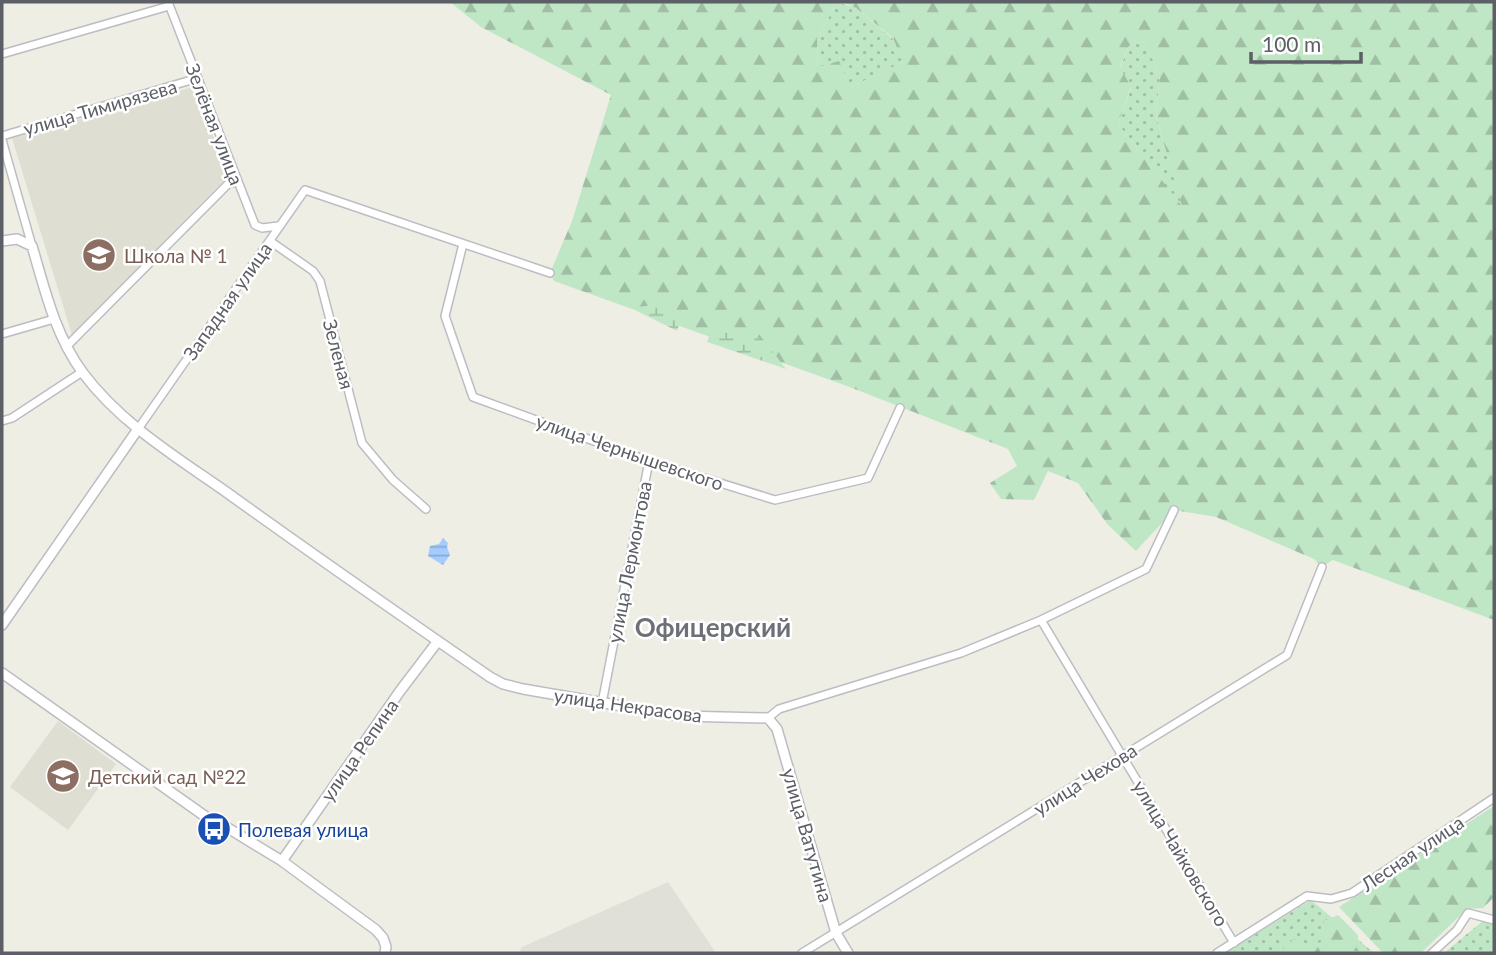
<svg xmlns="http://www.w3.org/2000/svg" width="1496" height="955" font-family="Lato,sans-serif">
<defs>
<pattern id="grass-dots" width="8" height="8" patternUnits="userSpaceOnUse" patternTransform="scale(1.75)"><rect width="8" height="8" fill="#c0e7c5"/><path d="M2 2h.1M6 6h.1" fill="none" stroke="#9fbea4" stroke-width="1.8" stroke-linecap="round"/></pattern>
<pattern id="forest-firs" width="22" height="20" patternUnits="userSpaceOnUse" patternTransform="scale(1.75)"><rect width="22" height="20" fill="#c0e7c5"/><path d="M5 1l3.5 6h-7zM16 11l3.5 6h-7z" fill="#9fbea4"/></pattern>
<pattern id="wetland-marsh" width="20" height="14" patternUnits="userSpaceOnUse" patternTransform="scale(1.75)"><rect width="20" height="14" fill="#c0e7c5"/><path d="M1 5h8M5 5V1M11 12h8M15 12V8" fill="none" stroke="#9fbea4"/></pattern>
<pattern id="water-rules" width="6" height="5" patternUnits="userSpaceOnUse" patternTransform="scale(1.75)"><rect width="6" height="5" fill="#a5ccff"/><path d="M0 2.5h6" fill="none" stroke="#8aa9d2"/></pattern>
</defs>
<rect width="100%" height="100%" fill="#efeee4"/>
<path fill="#e0e0d9" d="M 668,882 L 716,953 L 519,953 L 522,947 Z"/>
<path fill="#dfded2" d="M 193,87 L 229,175 L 72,335 L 12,138 Z
M 58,721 L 116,764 L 68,830 L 10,787 Z"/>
<path fill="url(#grass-dots)" d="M 837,2 L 856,8 L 893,39 L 904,62 L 851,87 L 818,68 L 817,39 Z
M 1143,41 L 1160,74 L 1156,116 L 1183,208 L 1118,124 L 1131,88 L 1120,68 L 1129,46 Z
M 1311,900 L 1374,953 L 1225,953 Z
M 1484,920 L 1494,923 L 1494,953 L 1444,953 Z"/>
<path fill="url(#forest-firs)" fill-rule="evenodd" d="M 450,2 L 837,2 L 817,39 L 818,67 L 839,61 L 851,87 L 903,62 L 893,38 L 856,8 L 842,2 L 1494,2 L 1494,620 L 1333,560 L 1322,567 L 1314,559 L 1216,517 L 1174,510 L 1136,551 L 1108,525 L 1078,483 L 1048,471 L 1034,500 L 1001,499 L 990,483 L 1017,466 L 1008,449 L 847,386 L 554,281 L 550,273 L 572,221 L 611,95 L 481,27 ZM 1143,41 L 1160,74 L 1156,116 L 1182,206 L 1118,124 L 1131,87 L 1120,67 L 1129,46 Z
M 1494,806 L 1494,897 L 1483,908 L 1467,909 L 1421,953 L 1383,953 L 1339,907 Z
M 1338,915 L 1358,935 L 1359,951 L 1281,953 L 1285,946 L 1294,939 L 1304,946 L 1322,942 L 1323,921 Z"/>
<path fill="url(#wetland-marsh)" d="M 660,304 L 682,317 L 677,331 L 631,308 Z
M 711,330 L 763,339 L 786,369 L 707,342 Z"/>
<path fill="url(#water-rules)" d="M 443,538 L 448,543 L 447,547 L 450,555 L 443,565 L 428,556 L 430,546 L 439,544 Z"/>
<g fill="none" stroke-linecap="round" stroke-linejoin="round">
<g stroke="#bcbdc3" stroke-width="10">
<path id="minor" d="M 168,2 L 255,225 L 262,228 L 278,226
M 2,54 L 169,6
M 2,136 L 198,78
M 2,140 L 32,246
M 270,241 L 313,271 L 320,281 L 362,443 L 393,480 L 426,509
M 463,244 L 445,316 L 473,397 L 649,461 L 775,500 L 868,478 L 900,408
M 2,334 L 54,319
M 66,347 L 229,183 L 237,182
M 2,421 L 12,418 L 82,372
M 138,429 L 305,190 L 550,273
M 1041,620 L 1234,943
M 602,703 L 649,461
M 768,718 L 779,709 L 961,653 L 1041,620 L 1146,569 L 1174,510
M 802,953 L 1287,655 L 1322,567
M 1217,953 L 1307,896 L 1331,899 L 1352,893 L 1494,798
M 1432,953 L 1457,930 L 1468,913 L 1494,920"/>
</g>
<g stroke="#bcbdc3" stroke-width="12">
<path id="tertiary" d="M 2,241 L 17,239 L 32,246 C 45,290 55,335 83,373 C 121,424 178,458 229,494 C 315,556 403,617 490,677 L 503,684 L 523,689 L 680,716 L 768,718 L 777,729 L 836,933 L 848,953
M 2,625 L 138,429
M 2,673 L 192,807 L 216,824 L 223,825 L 282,861 L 376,930 L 383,938 L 386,947 L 385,953
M 282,861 L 400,691 L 438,641"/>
</g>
<use href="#minor" stroke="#fff" stroke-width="7"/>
<use href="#tertiary" stroke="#fff" stroke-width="9"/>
</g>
<defs>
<g id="school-disc" transform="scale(1.75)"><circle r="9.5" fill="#8d6e63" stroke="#fff"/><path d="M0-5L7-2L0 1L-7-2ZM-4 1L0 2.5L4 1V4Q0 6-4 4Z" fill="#fff"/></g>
<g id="bus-disc" transform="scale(1.75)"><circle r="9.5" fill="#1a4fb4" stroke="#fff"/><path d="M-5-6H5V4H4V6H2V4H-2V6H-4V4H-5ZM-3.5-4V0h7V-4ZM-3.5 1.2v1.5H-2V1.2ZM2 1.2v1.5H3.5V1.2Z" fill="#fff"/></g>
</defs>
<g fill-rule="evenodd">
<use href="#school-disc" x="99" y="255"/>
<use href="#school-disc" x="63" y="776"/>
<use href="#bus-disc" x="214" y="829"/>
</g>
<g text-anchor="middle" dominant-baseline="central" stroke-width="5" stroke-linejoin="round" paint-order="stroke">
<g font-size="19" fill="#5c5f65" stroke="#fff">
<text transform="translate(100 107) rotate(-16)">улица Тимирязева</text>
<text transform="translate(215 124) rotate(69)">Зелёная улица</text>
<text transform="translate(227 301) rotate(-55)">Западная улица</text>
<text transform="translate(339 354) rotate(75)">Зеленая</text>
<text transform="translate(630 452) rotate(19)">улица Чернышевского</text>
<text transform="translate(629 562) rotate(-79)">улица Лермонтова</text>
<text transform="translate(628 705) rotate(8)">улица Некрасова</text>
<text transform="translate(359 750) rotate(-55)">улица Репина</text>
<text transform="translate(1085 779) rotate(-32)">улица Чехова</text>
<text transform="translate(808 835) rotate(74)">улица Ватутина</text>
<text transform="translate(1181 853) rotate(59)">улица Чайковского</text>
<text transform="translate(1412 853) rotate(-34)">Лесная улица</text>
</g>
<g font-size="19" fill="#785e54" stroke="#fff" text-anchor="start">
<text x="124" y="255">Школа № 1</text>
<text x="88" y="776">Детский сад №22</text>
</g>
<g font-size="19" fill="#164399" stroke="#fff" text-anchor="start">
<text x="238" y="829">Полевая улица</text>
</g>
<g font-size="26" font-weight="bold" fill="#6d7177" stroke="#fff">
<text x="713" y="627">Офицерский</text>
</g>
</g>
<rect width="1496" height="955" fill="none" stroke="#5c5f65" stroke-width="7"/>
<path d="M1251 52v10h110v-10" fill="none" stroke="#5c5f65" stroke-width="3.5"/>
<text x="1262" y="52" font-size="21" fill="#5c5f65" stroke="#ffffff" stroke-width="5" paint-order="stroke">100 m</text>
</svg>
